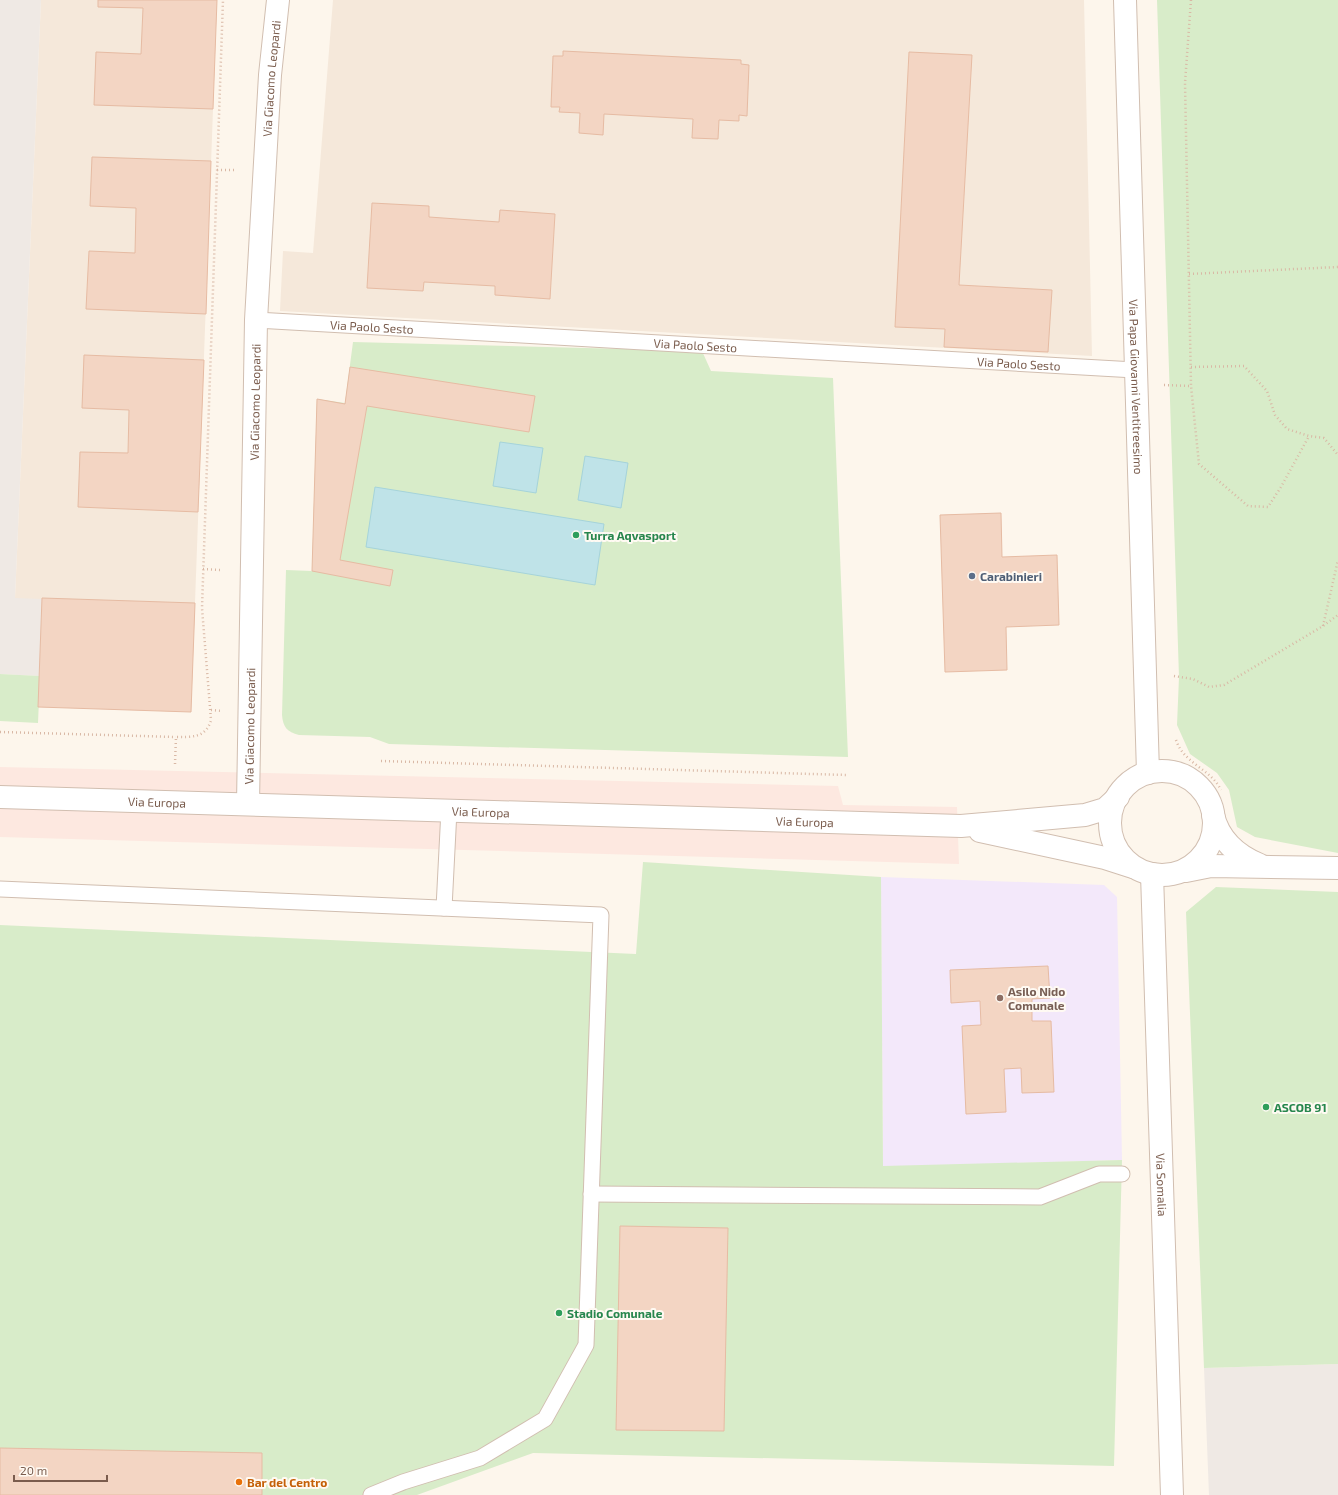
<svg xmlns="http://www.w3.org/2000/svg" width="1338" height="1495" font-family="'Exo 2',sans-serif">
<rect width="100%" height="100%" fill="#fdf6ec"/>
<path fill="#f5e8da" d="M 41,0 L 217,0 L 191,712 L 15,598 Z
M 333,0 L 1084,0 L 1092,356 L 280,311 L 283,251 L 313,253 Z"/>
<path fill="#fde8e0" d="M 0,767 L 838,786 L 843,805 L 957,807 L 959,864 L 0,837 Z"/>
<path fill="#efe9e4" d="M 0,0 L 41,0 L 15,598 L 42,599 L 40,676 L 0,674 Z
M 1338,1364 L 1338,1495 L 1209,1495 L 1204,1368 Z"/>
<path fill="#f3e8fa" d="M 881,877 L 1104,885 L 1117,897 L 1122,1160 L 883,1167 Z"/>
<path fill="#d8ecc9" d="M 1157,0 L 1338,0 L 1338,853 L 1255,837 L 1237,827 L 1229,790 L 1217,773 L 1190,754 L 1177,725 L 1179,677 Z
M 353,342 L 702,351 L 711,371 L 833,378 L 848,757 L 389,744 L 370,737 L 299,735 C 287,732 283,727 282,715 L 286,570 L 312,571 L 317,399 L 345,403 Z
M 0,674 L 40,676 L 38,723 L 0,721 Z
M 643,862 L 881,877 L 883,1166 L 1122,1160 L 1114,1466 L 533,1453 L 417,1495 L 0,1495 L 0,925 L 636,954 Z
M 1216,887 L 1338,892 L 1338,1364 L 1204,1368 L 1186,912 Z"/>
<path fill="#bfe3e8" stroke="#a5d3da" d="M 500,442 L 543,448 L 536,493 L 493,486 Z
M 585,456 L 628,463 L 621,508 L 578,500 Z
M 375,487 L 604,524 L 595,585 L 366,547 Z"/>
<path fill="#f3d5c3" stroke="#e6bba3" d="M 98,0 L 217,0 L 213,109 L 94,105 L 96,52 L 141,54 L 143,8 L 98,7 Z
M 563,51 L 741,60 L 741,64 L 749,65 L 747,116 L 739,115 L 739,121 L 719,120 L 718,139 L 692,138 L 693,119 L 604,114 L 603,135 L 579,133 L 580,113 L 559,112 L 560,107 L 551,107 L 553,56 L 563,56 Z
M 909,52 L 972,55 L 959,285 L 1052,290 L 1048,352 L 944,347 L 945,329 L 895,327 Z
M 92,157 L 211,161 L 206,314 L 86,309 L 89,251 L 135,253 L 136,208 L 90,206 Z
M 372,203 L 429,206 L 429,217 L 499,222 L 500,210 L 555,214 L 550,299 L 495,295 L 495,286 L 424,282 L 423,291 L 367,288 Z
M 84,355 L 204,360 L 198,512 L 78,507 L 80,452 L 128,453 L 129,410 L 82,408 Z
M 350,367 L 535,396 L 529,432 L 367,406 L 340,560 L 393,570 L 390,586 L 312,571 L 317,399 L 345,404 Z
M 1001,513 L 1002,557 L 1057,555 L 1059,625 L 1006,627 L 1007,670 L 945,672 L 940,515 Z
M 42,598 L 195,603 L 191,712 L 38,707 Z
M 1048,966 L 1050,998 L 1032,999 L 1032,1021 L 1051,1021 L 1054,1092 L 1022,1093 L 1021,1068 L 1004,1069 L 1006,1112 L 966,1114 L 962,1026 L 981,1025 L 980,1001 L 951,1003 L 950,970 Z
M 620,1226 L 728,1228 L 724,1431 L 616,1430 Z
M 0,1448 L 262,1453 L 262,1495 L 0,1495 Z"/>
<g fill="none" stroke-linecap="round" stroke-linejoin="round">
<g stroke="#d1beb0" stroke-width="17">
<g id="lane">
<path id="s1" d="M 256,320 L 1135,370"/>
<path d="M 0,889 L 601,915 L 586,1345 L 545,1419 L 480,1458 L 403,1482 L 371,1495"/>
<path d="M 444,908 L 449,810"/>
<path d="M 591,1194 L 1040,1197 L 1099,1174 L 1122,1174"/>
</g>
</g>
<g stroke="#d1beb0" stroke-width="24">
<g id="street">
<path id="s2" d="M 1125,0 L 1148,773"/>
<circle cx="1162" cy="823" r="52"/>
<path id="s3" d="M 0,797 L 961,826 L 1085,815 L 1105,809 L 1118,797"/>
<path id="s4" d="M 248,804 L 256,320 L 270,75 L 278,0"/>
<path d="M 1213,815 C 1219,840 1238,856 1260,865"/>
<path d="M 980,831 L 1105,858 L 1133,867"/>
<path d="M 1186,871 L 1211,866 L 1338,868"/>
<path id="s5" d="M 1152,874 L 1172,1495"/>
</g>
</g>
<path stroke="#d9b8a5" stroke-width="2.5" stroke-dasharray="1 3" stroke-linecap="butt" d="M 1191,0 L 1185,83 L 1191,386 L 1199,464 L 1248,506 L 1268,507 L 1281,487 L 1309,436
M 217,170 L 235,170
M 1189,274 L 1338,267
M 1191,367 L 1244,366 L 1267,391 L 1275,415 L 1287,429 L 1309,436 L 1324,438 L 1338,455
M 1164,385 L 1191,386
M 203,569 L 221,570
M 1323,626 L 1338,560
M 1174,676 L 1193,679 L 1209,687 L 1224,685 L 1323,626 L 1338,615
M 211,710 L 222,711
M 0,732 L 176,737
M 1176,740 C 1184,764 1211,769 1221,790
M 381,761 L 846,775
M 175,764 L 176,737 C 192,737 206,738 211,720 L 202,608 L 223,0"/>
<use href="#lane" stroke="#fff" stroke-width="15"/>
<use href="#street" stroke="#fff" stroke-width="22"/>
</g>
<g fill="#2e9e5b" stroke="#fffaf3" stroke-width="1.5">
<circle cx="576" cy="535" r="4"/>
<circle cx="1266" cy="1107" r="4"/>
<circle cx="559" cy="1313" r="4"/>
</g>
<circle fill="#5c6f8a" stroke="#fffaf3" stroke-width="1.5" cx="972" cy="576" r="4"/>
<circle fill="#8d6e63" stroke="#fffaf3" stroke-width="1.5" cx="1000" cy="998" r="4"/>
<circle fill="#e8710a" stroke="#fffaf3" stroke-width="1.5" cx="239" cy="1482" r="4"/>
<g text-anchor="middle" dominant-baseline="central" stroke-width="4" stroke-linejoin="round" paint-order="stroke">
<g font-size="12" fill="#7a5c4d" stroke="#fffaf3">
<text stroke="none"><textPath href="#s4" startOffset="726">Via Giacomo Leopardi</textPath></text>
<text stroke="none"><textPath href="#s1" startOffset="116">Via Paolo Sesto</textPath></text>
<text stroke="none"><textPath href="#s1" startOffset="440">Via Paolo Sesto</textPath></text>
<text stroke="none"><textPath href="#s1" startOffset="764">Via Paolo Sesto</textPath></text>
<text stroke="none"><textPath href="#s2" startOffset="387">Via Papa Giovanni Ventitreesimo</textPath></text>
<text stroke="none"><textPath href="#s4" startOffset="402">Via Giacomo Leopardi</textPath></text>
<text stroke="none"><textPath href="#s4" startOffset="78">Via Giacomo Leopardi</textPath></text>
<text stroke="none"><textPath href="#s3" startOffset="157">Via Europa</textPath></text>
<text stroke="none"><textPath href="#s3" startOffset="481">Via Europa</textPath></text>
<text stroke="none"><textPath href="#s3" startOffset="805">Via Europa</textPath></text>
<text stroke="none"><textPath href="#s5" startOffset="311">Via Somalia</textPath></text>
</g>
<g font-size="12" font-weight="bold" fill="#27864d" stroke="#fffaf3" text-anchor="start">
<text x="584" y="535">Turra Aqvasport</text>
<text x="1274" y="1107">ASCOB 91</text>
<text x="567" y="1313">Stadio Comunale</text>
</g>
<g font-size="12" font-weight="bold" fill="#4e5e75" stroke="#fffaf3" text-anchor="start">
<text x="980" y="576">Carabinieri</text>
</g>
<g font-size="12" font-weight="bold" fill="#785e54" stroke="#fffaf3" text-anchor="start">
<text x="1008" y="991">Asilo Nido<tspan x="1008" dy="14">Comunale</tspan></text>
</g>
<g font-size="12" font-weight="bold" fill="#c56008" stroke="#fffaf3" text-anchor="start">
<text x="247" y="1482">Bar del Centro</text>
</g>
</g>
<path d="M14 1475v6h93v-6" fill="none" stroke="#7a5c4d" stroke-width="2"/>
<text x="20" y="1475" font-size="12" fill="#7a5c4d" stroke="#fffaf3" stroke-width="3" paint-order="stroke">20 m</text>
</svg>
